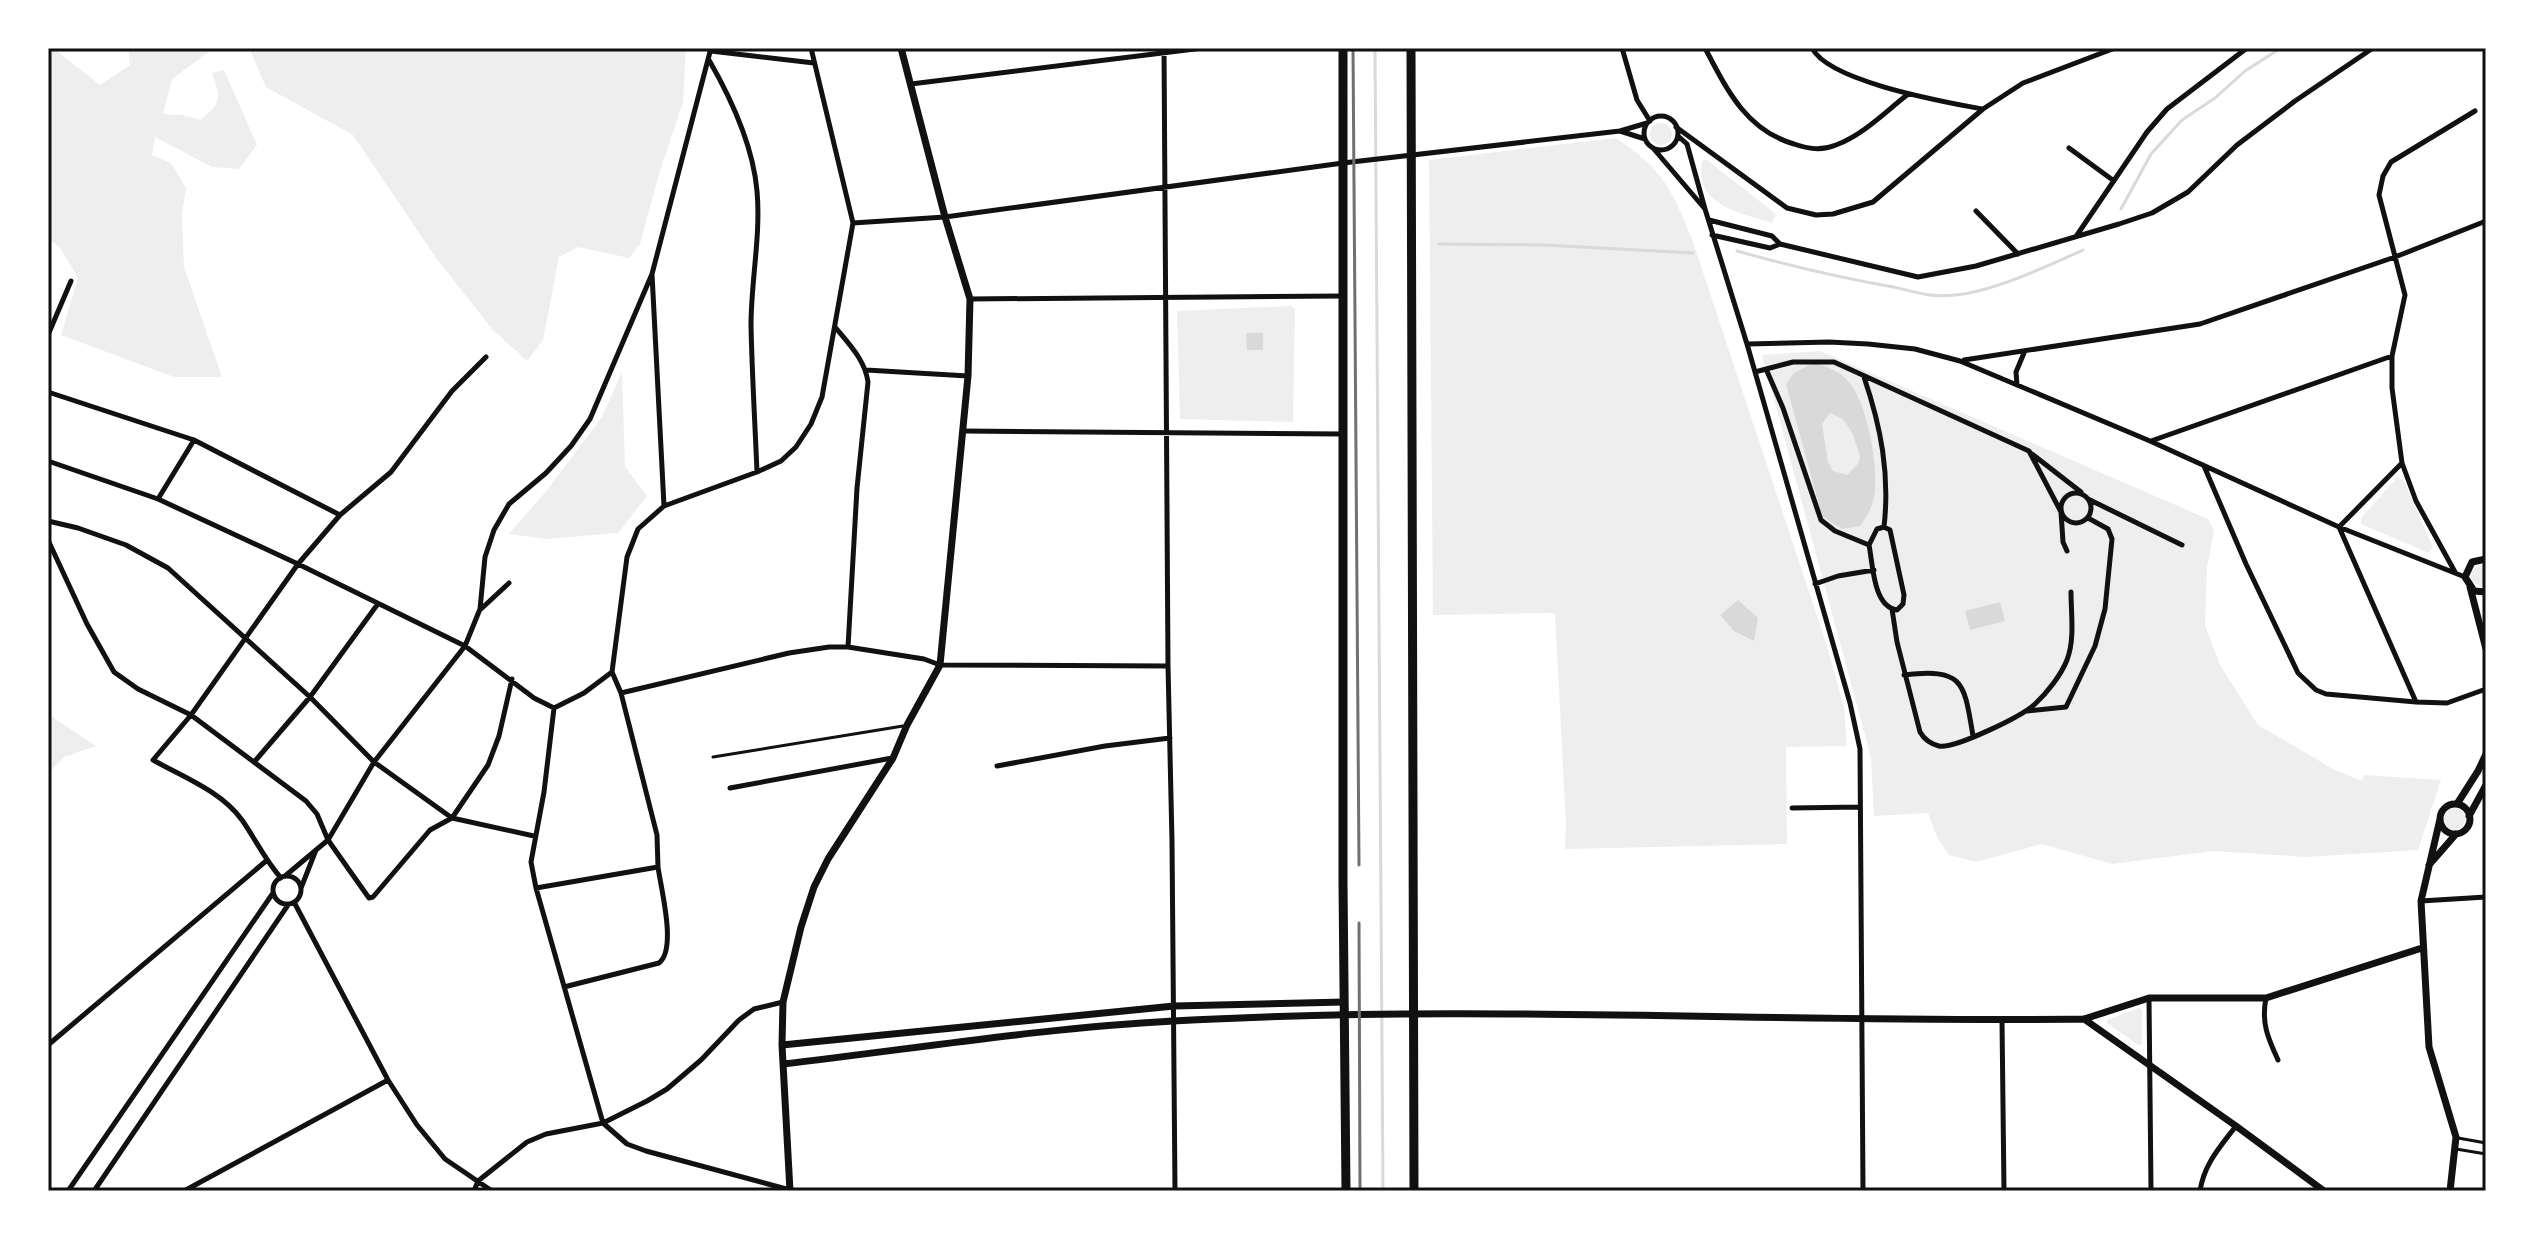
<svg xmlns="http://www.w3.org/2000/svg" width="2534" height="1239" font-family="Raleway,sans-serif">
<rect width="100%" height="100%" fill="#fff"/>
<path fill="#eee" d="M 48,48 L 53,48 L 100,85 L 130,65 L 128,48 L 214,48 L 172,79 L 163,114 L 183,115 L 200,120 C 222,103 221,99 212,73 L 224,70 L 257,145 L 239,169 L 212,167 L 155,137 L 152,155 L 171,163 L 186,188 L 182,215 L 184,267 L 222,377 L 174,377 L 61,335 L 78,278 L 59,246 L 48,239 Z
M 249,48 L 686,48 L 683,102 L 659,174 L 640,244 L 629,258 L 578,247 L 559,257 L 543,340 L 527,361 L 493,330 L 436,258 L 353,135 L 266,87 Z
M1650 134a11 11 0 1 1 22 0a11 11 0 1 1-22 0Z
M 1616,138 C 1663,170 1671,187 1692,239 L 1825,640 L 1844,707 L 1847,746 L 1786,747 L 1787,844 L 1565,849 L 1566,825 L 1555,613 L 1433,615 L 1429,160 Z
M 1703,160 L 1707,160 L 1776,214 L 1772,223 C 1741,213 1691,205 1703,160 Z
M 1291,306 L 1295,309 L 1293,422 L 1180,419 L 1177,311 Z
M 1820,351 L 2208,519 L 2214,531 L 2207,568 L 2205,625 L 2220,665 L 2258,725 L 2335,770 L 2362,781 L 2364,775 L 2441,780 L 2418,850 L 2306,857 L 2214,851 L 2112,864 L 2042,844 L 1976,862 L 1949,855 L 1937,837 L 1928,813 L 1874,816 L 1871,757 L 1762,355 Z
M 622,372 L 625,467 L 647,496 L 618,533 L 547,539 L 509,534 L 547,490 L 602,417 Z
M 2397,478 L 2404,481 L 2433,547 L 2429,553 L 2361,524 L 2361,518 Z
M 2481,565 L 2486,566 L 2486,586 L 2481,587 L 2472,581 C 2469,573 2473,567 2481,565 Z
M 48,714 L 96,746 L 64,757 L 48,774 Z
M2443 819a11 11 0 1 1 22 0a11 11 0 1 1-22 0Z
M 2139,1008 L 2142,1010 L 2142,1043 L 2140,1046 L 2107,1023 L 2107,1020 Z"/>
<path fill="#d9d9d9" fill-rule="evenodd" d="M 1246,333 L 1263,333 L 1263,350 L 1247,350 Z
M 1815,362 C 1826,367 1840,371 1848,381 C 1868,403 1879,468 1874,497 C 1872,508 1866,517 1860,526 L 1842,529 L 1822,516 L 1786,384 L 1794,373 ZM 1830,413 L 1843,419 L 1853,434 L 1860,457 L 1858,464 L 1847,475 L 1833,471 L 1828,462 L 1822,424 Z
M 1738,600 L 1758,618 L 1754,641 L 1734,631 L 1720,615 Z
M 2000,602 L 2005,621 L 1970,630 L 1965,611 Z"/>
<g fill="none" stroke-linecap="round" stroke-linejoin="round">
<path stroke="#d9d9d9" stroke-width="3" d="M 1375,48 L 1383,1191
M 2121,209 L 2151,154 L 2182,120 L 2215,98 L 2245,71 L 2281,48
M 1439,244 L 1545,245 L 1693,253
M 1737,251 C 1787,265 1837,277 1888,286 C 1915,291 1926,298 1955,295 C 1992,292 2048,266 2083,250"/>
<path stroke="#111" stroke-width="3" d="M 713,757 L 903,726
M 2458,1138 L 2486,1143
M 2456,1149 L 2486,1154"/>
<path stroke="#111" stroke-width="5" d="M 1164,48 L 1168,666 L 1172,841 L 1175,1191
M 1622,48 L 1637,100 L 1650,121
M 1705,48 C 1727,90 1746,130 1794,144 C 1809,149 1821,151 1836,145 C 1863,135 1885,112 1907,95
M 1812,48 C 1829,82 1946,102 1982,109
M 711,51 L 814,63
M 709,60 C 732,100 753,145 757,191 C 761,235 751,281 751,325 C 752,374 755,423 757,472
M 911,84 L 1203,48
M1644 133a17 17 0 1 1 34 0a17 17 0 1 1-34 0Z
M 1676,127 L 1787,208 L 1816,215 L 1833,214 L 1873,202 L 1983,109 L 2023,83 L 2115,48
M 1645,139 L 1620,131 L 1647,123
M 1653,148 L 1705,209 L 1687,144 L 1678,136
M 2069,148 L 2114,181
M 1705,209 L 1747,344 L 1850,703 L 1860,749 L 1863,1191
M 1976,211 L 2018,254
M 1709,220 L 1772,236 L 1780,244 L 1770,248 L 1712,235
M 853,223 L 945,217 L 1343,163 L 1620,131
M 2077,235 L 2147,132 L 2167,109 L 2247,48
M 1780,244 L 1918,277 L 1976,266 L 2119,224 L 2152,213 L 2188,192 L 2237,145 L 2295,101 L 2373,48
M 970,299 L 1344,296
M 835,327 C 849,344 865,360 868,382 L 857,488 L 848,647
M 48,335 L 71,281
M 1747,344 L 1829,342 L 1868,344 L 1915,349 L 1960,361 L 2150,441 L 2339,527 L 2465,577
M 1964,360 L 2200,324 L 2395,257 L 2486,221
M 1766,369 L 1783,408 L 1821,520 L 1835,531 L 1869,545 C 1873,564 1873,607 1897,610 L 1903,604 L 1904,595 L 1890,530 L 1884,527 L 1877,529 L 1869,545
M 866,370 L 968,376
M 1755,372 L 1793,362 L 1834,362 L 2029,451 L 2061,512 L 2063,542 L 2067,551
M 1864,377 C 1881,427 1890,474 1884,527
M 2017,385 L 2016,372 L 2024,353
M 48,392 L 194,440 L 340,515
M 963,431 L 1343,434
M 2151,441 L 2392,356
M 2032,454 L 2081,492
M 48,461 L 158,499 L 298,564 L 465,646 L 534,698 L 554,708 L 584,693 L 612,672 L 627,557 L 638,529 L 664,506 L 757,472 L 781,461 L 796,447 L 811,424 L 822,397 L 853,223 L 811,48
M 2402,463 L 2339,527 L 2416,702
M 2204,466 L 2246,564 L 2298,673 L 2316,690 L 2326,694 L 2416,702 L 2447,703 L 2486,689
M2061 508a15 15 0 1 1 30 0a15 15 0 1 1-30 0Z
M 158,499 L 194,440
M 2088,499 L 2182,545
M 664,506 L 652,274 L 711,48
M 48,521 L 78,528 L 126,545 L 168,568 L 310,697 L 374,762 L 452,818 L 534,836
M 48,540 L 87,624 L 114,672 L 138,689 L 191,715 L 306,801 L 317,814 L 328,840 L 369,898 L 373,897 L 430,830 L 452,818 L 488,765 L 499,736 L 512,679
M 2455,572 L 2416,501 L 2402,463 L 2392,388 L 2392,356 L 2405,295 L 2379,195 L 2383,176 L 2391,162 L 2475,111
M 1815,584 L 1838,576 L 1874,570
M 481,609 L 509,583
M 1892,609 L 1897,642 L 1920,732 C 1924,739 1931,744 1939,746 C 1955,749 2022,716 2035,704 C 2047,693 2061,675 2067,660 C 2075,639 2071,614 2071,592
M 1904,675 C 1964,668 1964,682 1973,736
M 621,693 L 789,653 L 829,647 L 848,647 L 924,659 L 940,665 L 1168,666
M 554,708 L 544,792 L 531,862 L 536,888 L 603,1123 L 627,1144 L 646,1151 L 790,1190
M 2027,711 L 2066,707 L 2095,646 L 2105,609 L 2112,539 L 2108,529 L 2088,518
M 255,761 L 310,697 L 377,605
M 997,766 L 1105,746 L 1170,738
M 730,788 L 892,758
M 1792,808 L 1860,807
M 316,850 L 328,840 L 374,762 L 465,646 L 480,609 L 485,557 L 494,530 L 509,504 L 546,473 L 571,446 L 590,419 L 652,274
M 285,876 L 316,850 L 301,888
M273 890a14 14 0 1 1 28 0a14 14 0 1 1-28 0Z
M 281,878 C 265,860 256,840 242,820 C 221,791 183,777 153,760 L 191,715 L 298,564 L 340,515 L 391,472 L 452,391 L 486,357
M 536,888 L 658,867 L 657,835 L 621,693 L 612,672
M 2421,901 L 2486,897
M 294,902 L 388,1080 L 417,1125 L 445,1159 L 492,1191
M 564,987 L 659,963 C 677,949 661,889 658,867
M 2149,998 L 2151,1189
M 2266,998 C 2261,1023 2268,1038 2278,1060
M 2002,1020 L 2004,1191
M 48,1045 L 266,861
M 68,1191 L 273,893
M 94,1191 L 288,905
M 184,1191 L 388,1080
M 474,1191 L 478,1181 L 527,1142 L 546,1134 L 603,1123 L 647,1101 L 667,1089 L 701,1060 L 739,1020 L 754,1009 L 783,1002
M 2200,1191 C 2204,1164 2220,1147 2236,1126"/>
<path stroke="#111" stroke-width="7" d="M 2486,559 L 2472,562 L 2465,577 L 2474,591 L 2486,592
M 2470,587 L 2486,649
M 2457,804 L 2478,771 L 2486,754
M2440 819a15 15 0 1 1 30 0a15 15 0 1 1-30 0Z
M 2469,816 L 2486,785
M 2440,819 L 2421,901 L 2429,1047 L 2456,1137 L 2450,1191
M 2429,865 L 2456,834
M 2084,1019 L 2236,1126 L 2324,1191
M 782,1045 L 1174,1006 L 1344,1002
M 783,1064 C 913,1049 1042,1028 1173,1021 C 1476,1004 1781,1023 2084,1019 L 2149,998 L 2266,998 L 2422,948
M 790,1191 L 782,1045 L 783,1002 L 801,927 L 814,887 L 828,859 L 893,758 L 907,725 L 940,665 L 968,376 L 970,299 L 945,217 L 901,48"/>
<path stroke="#111" stroke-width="9" d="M 1343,48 L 1343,883 L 1346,1191
M 1411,48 L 1414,1191"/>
<path stroke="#707070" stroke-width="3" d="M 1353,48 L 1359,865
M 1359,923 L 1360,1191"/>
</g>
<rect width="2534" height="1239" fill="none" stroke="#ffffff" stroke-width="100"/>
<rect x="50" y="50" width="2434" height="1139" fill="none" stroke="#111" stroke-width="3"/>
</svg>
